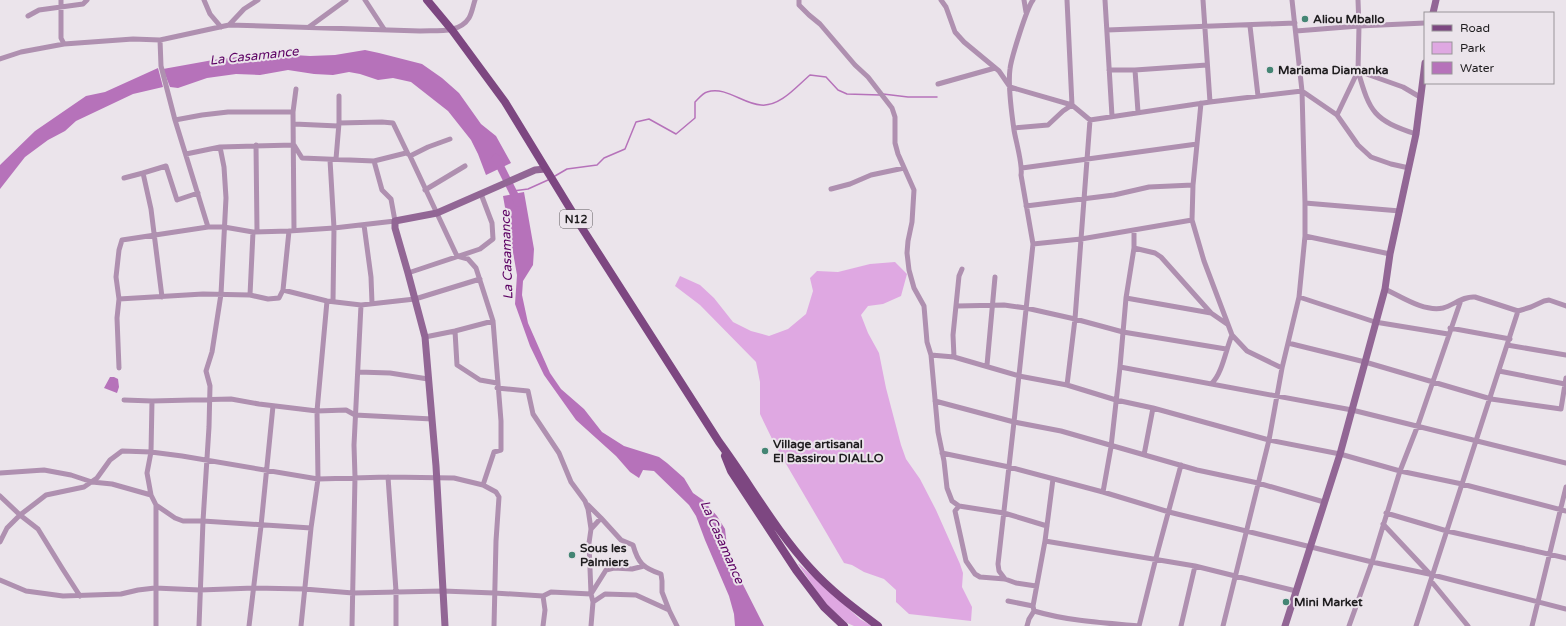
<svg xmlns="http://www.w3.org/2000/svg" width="1566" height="626" font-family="'Varela Round',sans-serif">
<rect width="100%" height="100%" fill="#ebe4eb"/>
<path fill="#dfa8e2" d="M 895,262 L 907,274 L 901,296 L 883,304 L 868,306 L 861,315 L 868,333 L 879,353 L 886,388 L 901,445 L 906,459 L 920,479 L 936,510 L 960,564 L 963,573 L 962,587 L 972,607 L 971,621 L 909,614 L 896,602 L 896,590 L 884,579 L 864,572 L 852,565 L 844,563 L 775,445 L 760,414 L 760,382 L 756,362 L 700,305 L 675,286 L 680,276 L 700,285 L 714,298 L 733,322 L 751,331 L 769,336 L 788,329 L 806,314 L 813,291 L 810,278 L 817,271 L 838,272 L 870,264 Z
M 798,564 L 799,564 L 860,619 L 872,626 L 854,626 L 847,623 L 825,603 Z"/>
<path fill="#b672ba" d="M 365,50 L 379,53 L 422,64 L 442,78 L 459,93 L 481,124 L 496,136 L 511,163 L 486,175 L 478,154 L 471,140 L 448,111 L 411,82 L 393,78 L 378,80 L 360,74 L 349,72 L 333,75 L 314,74 L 288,70 L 260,75 L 236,74 L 207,78 L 178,88 L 170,87 L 163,69 L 213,60 L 238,57 L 271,58 L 294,55 L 310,56 L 335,55 Z
M 158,68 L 163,87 L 133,94 L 76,121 L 65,131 L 48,140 L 25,157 L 0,189 L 0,165 L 35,131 L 86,96 L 105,92 Z
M 524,192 L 534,249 L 533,265 L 523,281 L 522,295 L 528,323 L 550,373 L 561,389 L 584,409 L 602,432 L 624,446 L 659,457 L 667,463 L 684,478 L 693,493 L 703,500 L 717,516 L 725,529 L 728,555 L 764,626 L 735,626 L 734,614 L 729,596 L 705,540 L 696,516 L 689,505 L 654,471 L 643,470 L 639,478 L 630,472 L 616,456 L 576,420 L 544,375 L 530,346 L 515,304 L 517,275 L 503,196 Z
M 110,377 L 114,377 L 118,379 L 119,387 L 117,393 L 104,388 Z"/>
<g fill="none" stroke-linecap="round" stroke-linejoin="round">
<path stroke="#b672ba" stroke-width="1.5" d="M 883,94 L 908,97 L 937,97
M 555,176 L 567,169 L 597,165 L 604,158 L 625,149 L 636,122 L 649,119 L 676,134 L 695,118 L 695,102 C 699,98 703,93 707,92 C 726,86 743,104 761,105 C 780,107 797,86 810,75 L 826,77 L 838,90 L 847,94 L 880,95
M 513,191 L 528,189 L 548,180"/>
<path stroke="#b672ba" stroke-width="8" d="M 496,158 L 517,200 L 518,203"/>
<path stroke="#af90b0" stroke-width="5" d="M 61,0 L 61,38 L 64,44
M 204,0 L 210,14 L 221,27
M 365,0 L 384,29
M 799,0 L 799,5 L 809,15 L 820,24 L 855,65 L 868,77 L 892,108 L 895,117 L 895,143 L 898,154 L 914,190 L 912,222 L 908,241 L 907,253 L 909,270 L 914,288 L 924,306 L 927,342 L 931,355 L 938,432 L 944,461 L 947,488 L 952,501 L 959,506 L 1004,513 L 1047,526
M 941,0 L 946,7 L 955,32 L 964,42 L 999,71 L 1010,87 L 1072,105
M 1024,0 L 1026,12
M 1067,0 L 1072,105 L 1090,120 L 1210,102 L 1302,91 L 1337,115 L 1358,145 L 1371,157 L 1391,164 L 1409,168
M 1105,0 L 1112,116
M 1203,0 L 1210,102
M 1358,0 L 1359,26 L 1358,71 L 1403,87 L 1420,97
M 28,16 L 39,10 L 83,4 L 87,0
M 229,25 L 244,9 L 258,0
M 1250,26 L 1258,96
M 309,27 L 346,0
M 1107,30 L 1295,23
M 1296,31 L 1359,26 L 1425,23
M 160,40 L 161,66 L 175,120
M 0,59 L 21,52 L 64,44 L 133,39 L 160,40 L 229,25 L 420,31 C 436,30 459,34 469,18 C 472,13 473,6 475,0
M 1109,70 L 1135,70 L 1207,65
M 1135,70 L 1138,112
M 938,84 L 995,68
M 1201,103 L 1193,185 L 1192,220 L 1204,261 L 1232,335 L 1247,351 L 1282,368
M 1337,115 L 1358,71 C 1370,113 1374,120 1416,134
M 339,123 L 382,122 L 393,123 L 408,154
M 294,124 L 338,126
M 1014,128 L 1048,125 L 1063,111 L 1072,105
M 450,139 L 428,147 L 410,156 L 457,256 L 468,259 L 476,268 L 493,321 L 501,421 L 501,450 L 494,452 L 483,485
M 256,145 L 257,231
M 186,154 L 220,147 L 294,145 L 302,158 L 374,161 L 406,153
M 336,159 L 339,123 L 339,96
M 330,160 L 334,228 L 333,302
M 1022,168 L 1197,144
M 124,178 L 143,173
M 831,189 L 850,184 L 871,175 L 904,168
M 425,190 L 465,166
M 1305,203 L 1400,211
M 1026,206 L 1114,195 L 1149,187 L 1193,185
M 364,225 L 371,277 L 372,303
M 208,227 L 175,120 L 202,115 L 228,112 L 293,112
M 294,230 L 293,112 L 296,89
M 1305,236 L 1390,254
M 1033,244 L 1081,239 L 1192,220
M 1134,248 L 1155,253 L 1161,257 L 1211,313 L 1227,324
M 408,273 L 480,249 L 493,239 L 492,223 L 481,194
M 1385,289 C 1402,297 1424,312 1443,308 C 1454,305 1463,296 1475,297 L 1518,311 L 1531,307 L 1544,301 L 1549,300 L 1566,306
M 283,290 L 327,301 L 361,305 L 415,299 L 480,279
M 250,295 L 253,232
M 162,297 L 151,209 L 143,173 L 166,166 L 177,200 L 198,193
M 1299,297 L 1375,322 L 1448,334
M 1126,298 L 1211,313
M 119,299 L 203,294 L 250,295 L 268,299 L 279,298 L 283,290 L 289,231
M 957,306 L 1004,305 L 1026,308 L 1075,319 L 1123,332 L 1226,349
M 1450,328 L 1510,339
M 455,331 L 457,365 L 480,380 L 497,383
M 425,337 L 455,331 L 493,321
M 1288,343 L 1365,362 L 1491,399 L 1561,409 L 1566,378
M 1507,345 L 1566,355
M 931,355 L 954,357 L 1019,376 L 1067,385 L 1116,400 L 1153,408 L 1269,440 L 1340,454 L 1400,471 L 1462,484 L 1566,511
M 954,357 L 953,335 L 959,276 L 962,269
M 987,365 L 995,277
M 1120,367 L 1352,410 L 1566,463
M 119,368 L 117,318 L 119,299 L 116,277 L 119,250 L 122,240 L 208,227 L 224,227 L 253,232 L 289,231 L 334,228 L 395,221 L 391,199 L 382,190 L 374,161
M 1499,371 L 1565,384
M 358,372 L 390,373 L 428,379
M 1212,383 C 1222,374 1226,349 1232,335
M 1067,385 L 1075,319 L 1090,120
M 497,388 L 528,391 L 533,414 L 559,453 L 571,482 L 585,501 L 588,509 L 591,529 L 589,543 L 591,594
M 124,400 L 152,401 L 231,399 L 259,404 L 317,411 L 346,410 L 355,415 L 432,419
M 152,401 L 151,452 L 147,473 L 151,495 L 156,505 L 156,626
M 935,401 L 1014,422 L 1033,244 L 1021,175 C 1023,165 1016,142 1014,130 C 1012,116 1008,83 1010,69 C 1011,59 1027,7 1033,0
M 942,453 L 1009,467 L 1103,492 L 1169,512 L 1372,562 L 1429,574 L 1566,609
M 1144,455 L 1153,408
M 0,473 L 44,470 L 71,475 L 92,482 L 112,484 L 151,495
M 388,477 L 396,591 L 396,626
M 1103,492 L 1111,447 L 1120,367 L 1126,298 L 1134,248 L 1134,230
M 0,496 L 20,515 L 38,529 L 62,568 L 80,596
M 156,505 L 175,518 L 183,521 L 203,521 L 311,528
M 588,505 L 601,518
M 959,506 L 955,511 L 966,561 L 975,574 L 980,577 L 1005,579 L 1016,583 L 1036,586
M 1386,513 L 1447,531 L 1566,558
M 1383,524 L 1429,573
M 591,529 L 601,518 L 621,540 L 633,545 C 638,563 643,568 661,574 L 662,581 L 662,592 L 669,610
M 1045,541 L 1195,566
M 0,542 L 7,528 L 20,515 L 37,502 L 46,495 L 84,487 L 97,478 L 110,460 L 122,451 L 151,452 L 182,456 L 318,479 L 388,477 L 454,478 L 483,485 L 496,492 L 499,497 L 496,541 L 494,626
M 1005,579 L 999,571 L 998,564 L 1014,422 L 1061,431 L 1197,470 L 1258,483 L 1324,502
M 0,580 L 26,591 L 63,596 L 121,594 L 138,590 L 155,588 L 200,590 L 254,588 L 304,589 L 353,593 L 443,591 L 494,593 L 543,596
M 1431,581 L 1468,626
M 591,594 L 606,570 L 614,568 L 632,569 L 644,566
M 1008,601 L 1033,606 L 1034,611 C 1068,621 1104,623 1139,626
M 593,602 L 605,594 L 636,595 L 669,610 L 677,626
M 1033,606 L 1045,541 L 1053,479
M 199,626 L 203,521 L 209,427 L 210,386 L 206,371 L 212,352 L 221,294 L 226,198 L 224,167 L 220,147
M 249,626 L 261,526 L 273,406
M 301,626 L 311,528 L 318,479 L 317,411 L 327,301
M 352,626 L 355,477 L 354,445 L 361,305
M 543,626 L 545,610 L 543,596 L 551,592 L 591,594 L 593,602 L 591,626
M 1027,626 L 1029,619 L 1034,611
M 1139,626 L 1156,558 L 1181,465
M 1181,626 L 1195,566 L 1296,591
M 1223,626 L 1269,440 L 1282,368 L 1299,297 L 1305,236 L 1305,203 L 1302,91 L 1292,0
M 1349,626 L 1372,562 L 1400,471 L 1418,425 L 1461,300
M 1416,626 L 1518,311
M 1532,626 L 1566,487"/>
<path stroke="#926695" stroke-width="7" d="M 1433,13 L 1436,0
M 445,626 L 436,466 L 425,337 L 408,273 L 395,228 L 395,221 L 437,213 L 535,170 L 545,169
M 1285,626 L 1340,454 L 1385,289 L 1390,254 L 1416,134 L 1425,63"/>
<path stroke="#7d4781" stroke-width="8" d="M 427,0 L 452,30 L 505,102 L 582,228 L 719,442 C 750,484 775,530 811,569 C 831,591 854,608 878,626
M 725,456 L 731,471 L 796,570 L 824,607 L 844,626"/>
</g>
<g fill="#448574" stroke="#ebe4eb" stroke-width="1.5">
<circle cx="1305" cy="19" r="4"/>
<circle cx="1270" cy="70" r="4"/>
<circle cx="765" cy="451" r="4"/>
<circle cx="572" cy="555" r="4"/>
<circle cx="1286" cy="602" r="4"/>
</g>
<g text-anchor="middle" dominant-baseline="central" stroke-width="4" stroke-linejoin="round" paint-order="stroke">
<rect fill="#ebe4eb" stroke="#5c595c" stroke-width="1" x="560" y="210" width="32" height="18" rx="3"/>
<g font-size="11" font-weight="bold" fill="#1f1d1f">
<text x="576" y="219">N12</text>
</g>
<g font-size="12" font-weight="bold" fill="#1f1d1f" stroke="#ebe4eb" text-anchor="start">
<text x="1313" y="19">Aliou Mballo</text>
<text x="1278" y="70">Mariama Diamanka</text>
<text x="773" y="444">Village artisanal<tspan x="773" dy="14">El Bassirou DIALLO</tspan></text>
<text x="580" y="548">Sous les<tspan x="580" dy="14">Palmiers</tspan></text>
<text x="1294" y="602">Mini Market</text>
</g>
<g font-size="13" font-style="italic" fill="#5c0163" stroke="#ebe4eb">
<text transform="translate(254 56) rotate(-6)">La Casamance</text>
<text transform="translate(507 255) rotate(-92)">La Casamance</text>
<text transform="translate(722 542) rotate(66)">La Casamance</text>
</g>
</g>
<rect x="1424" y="12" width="130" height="72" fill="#ebe4eb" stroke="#999499"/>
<rect x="1432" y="25" width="20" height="6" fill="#7d4781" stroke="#999499"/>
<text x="1460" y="32" font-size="12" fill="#1f1d1f">Road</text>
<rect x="1432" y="42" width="20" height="12" fill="#dfa8e2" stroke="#999499"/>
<text x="1460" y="52" font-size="12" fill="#1f1d1f">Park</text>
<rect x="1432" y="62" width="20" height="12" fill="#b672ba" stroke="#999499"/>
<text x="1460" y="72" font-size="12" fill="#1f1d1f">Water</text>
</svg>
